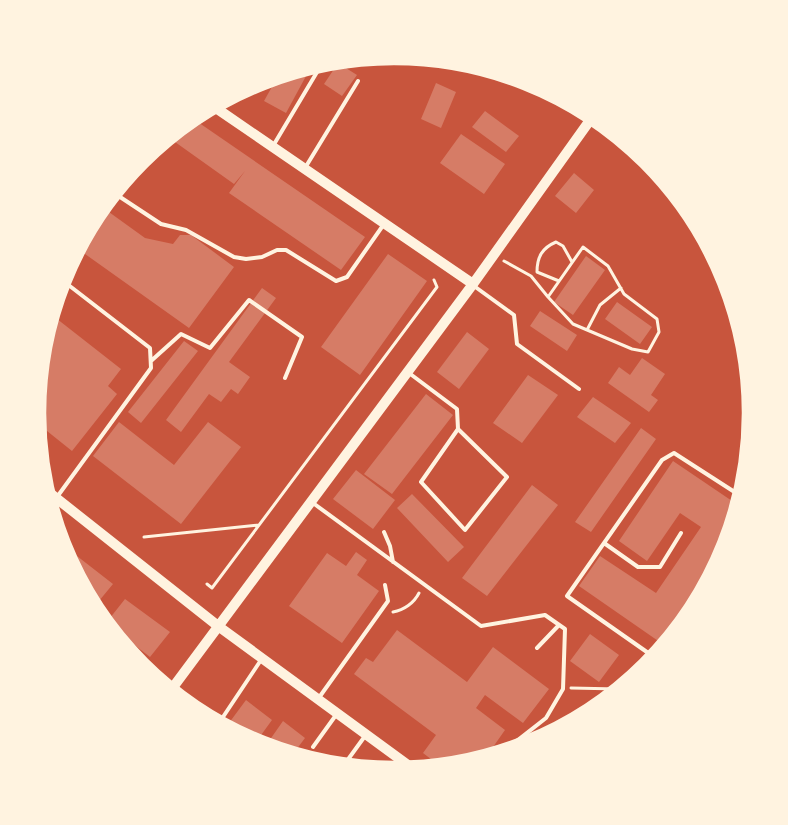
<svg xmlns="http://www.w3.org/2000/svg" width="788" height="825" font-family="'Fira Sans',sans-serif">
<rect width="100%" height="100%" fill="#c8553d"/>
<path fill="#d67c66" d="M 338,63 L 357,75 L 342,96 L 324,84 Z
M 312,65 L 286,113 L 264,101 L 278,76 Z
M 436,83 L 456,92 L 441,128 L 421,119 Z
M 541,87 L 557,96 L 563,99 L 561,103 L 540,89 Z
M 485,111 L 519,136 L 506,152 L 472,127 Z
M 192,118 L 365,237 L 341,270 L 229,193 L 245,171 L 234,184 L 168,137 Z
M 461,134 L 505,164 L 484,194 L 440,163 Z
M 574,173 L 594,190 L 576,213 L 555,196 Z
M 102,207 L 145,238 L 173,244 L 180,235 L 191,235 L 234,267 L 189,328 L 78,249 L 97,214 Z
M 388,254 L 427,281 L 360,375 L 321,347 Z
M 586,256 L 605,270 L 573,315 L 554,302 Z
M 262,288 L 276,298 L 229,362 L 250,377 L 238,394 L 231,389 L 221,402 L 209,394 L 181,432 L 166,420 Z
M 617,302 L 652,327 L 640,344 L 605,319 Z
M 540,311 L 577,335 L 567,351 L 530,326 Z
M 52,315 L 121,369 L 108,386 L 117,394 L 72,451 L 37,423 L 36,413 L 43,342 Z
M 467,332 L 489,349 L 459,389 L 437,372 Z
M 184,341 L 198,351 L 141,423 L 128,412 Z
M 642,358 L 665,374 L 651,395 L 658,400 L 649,412 L 608,383 L 619,367 L 630,375 Z
M 528,375 L 558,395 L 522,443 L 493,423 Z
M 426,394 L 453,415 L 392,494 L 364,474 Z
M 593,397 L 631,423 L 615,443 L 577,417 Z
M 119,422 L 174,465 L 208,422 L 241,447 L 181,524 L 93,456 Z
M 641,428 L 656,439 L 591,532 L 575,522 Z
M 673,461 L 738,505 L 724,550 L 691,611 L 664,645 L 579,586 L 600,556 L 656,593 L 701,527 L 680,513 L 647,561 L 619,541 Z
M 356,470 L 395,500 L 373,529 L 333,499 Z
M 532,485 L 558,505 L 487,596 L 462,578 Z
M 412,494 L 464,547 L 448,562 L 397,508 Z
M 356,552 L 367,560 L 357,575 L 379,591 L 342,643 L 289,606 L 327,553 L 346,566 Z
M 77,556 L 113,584 L 94,607 L 71,564 Z
M 125,599 L 170,632 L 150,657 L 106,623 Z
M 397,630 L 467,682 L 493,647 L 549,689 L 523,723 L 485,695 L 476,708 L 505,730 L 486,757 L 464,763 L 440,766 L 423,753 L 436,735 L 354,674 L 366,658 L 373,662 Z
M 590,634 L 619,655 L 599,682 L 570,661 Z
M 246,700 L 272,720 L 256,742 L 229,723 Z
M 283,721 L 305,738 L 293,754 L 283,751 L 269,741 Z"/>
<g fill="none" stroke-linecap="round" stroke-linejoin="round">
<path stroke="#fff3e0" stroke-width="3" d="M 504,261 L 531,276 L 548,297 L 573,324 L 632,349 L 648,352 L 659,332 L 657,319 L 624,294 L 608,266 L 583,247 L 548,297
M 559,281 L 537,272 C 537,257 542,248 556,242 L 563,246 L 572,262
M 587,330 L 600,305 L 621,288
M 144,537 L 259,525
M 207,584 L 212,588 L 437,287 L 434,280
M 393,612 C 404,610 414,603 419,593
M 571,688 L 618,689"/>
<path stroke="#fff3e0" stroke-width="4" d="M 273,146 L 323,62
M 305,168 L 358,81
M 114,193 L 161,224 L 186,230 L 234,257 L 246,259 L 262,257 L 277,250 L 286,250 L 336,281 L 347,277 L 384,224
M 474,286 L 514,315 L 517,344 L 579,389
M 151,361 L 181,334 L 210,348 L 249,300 L 302,337 L 285,378
M 409,373 L 457,409 L 458,429 L 421,482 L 465,530 L 507,477 L 458,429
M 57,497 L 151,368 L 150,348 L 62,280
M 313,503 L 481,626 L 545,615 L 565,629 L 563,689 L 546,718 L 504,751
M 384,532 L 390,546 L 393,562
M 604,543 L 638,567 L 660,567 L 681,533
M 537,648 L 559,625
M 654,657 L 567,596 L 662,460 L 674,453 L 733,491
M 134,658 L 173,687
M 318,699 L 388,601 L 385,585
M 219,723 L 261,660
M 313,747 L 336,715
M 344,765 L 365,736"/>
<path stroke="#fff3e0" stroke-width="10" d="M 213,106 L 473,284
M 46,490 L 218,626 L 412,768
M 171,690 L 473,284 L 593,116"/>
</g>
<path d="M0 0H788V825H0ZM45 413a349 349 0 1 1 698 0a349 349 0 1 1-698 0Z" fill="#fff3e0" fill-rule="evenodd"/>
<path fill="none" stroke="#fff3e0" stroke-width="2.5" d="M45 413a349 349 0 1 1 698 0a349 349 0 1 1-698 0Z"/>
</svg>
